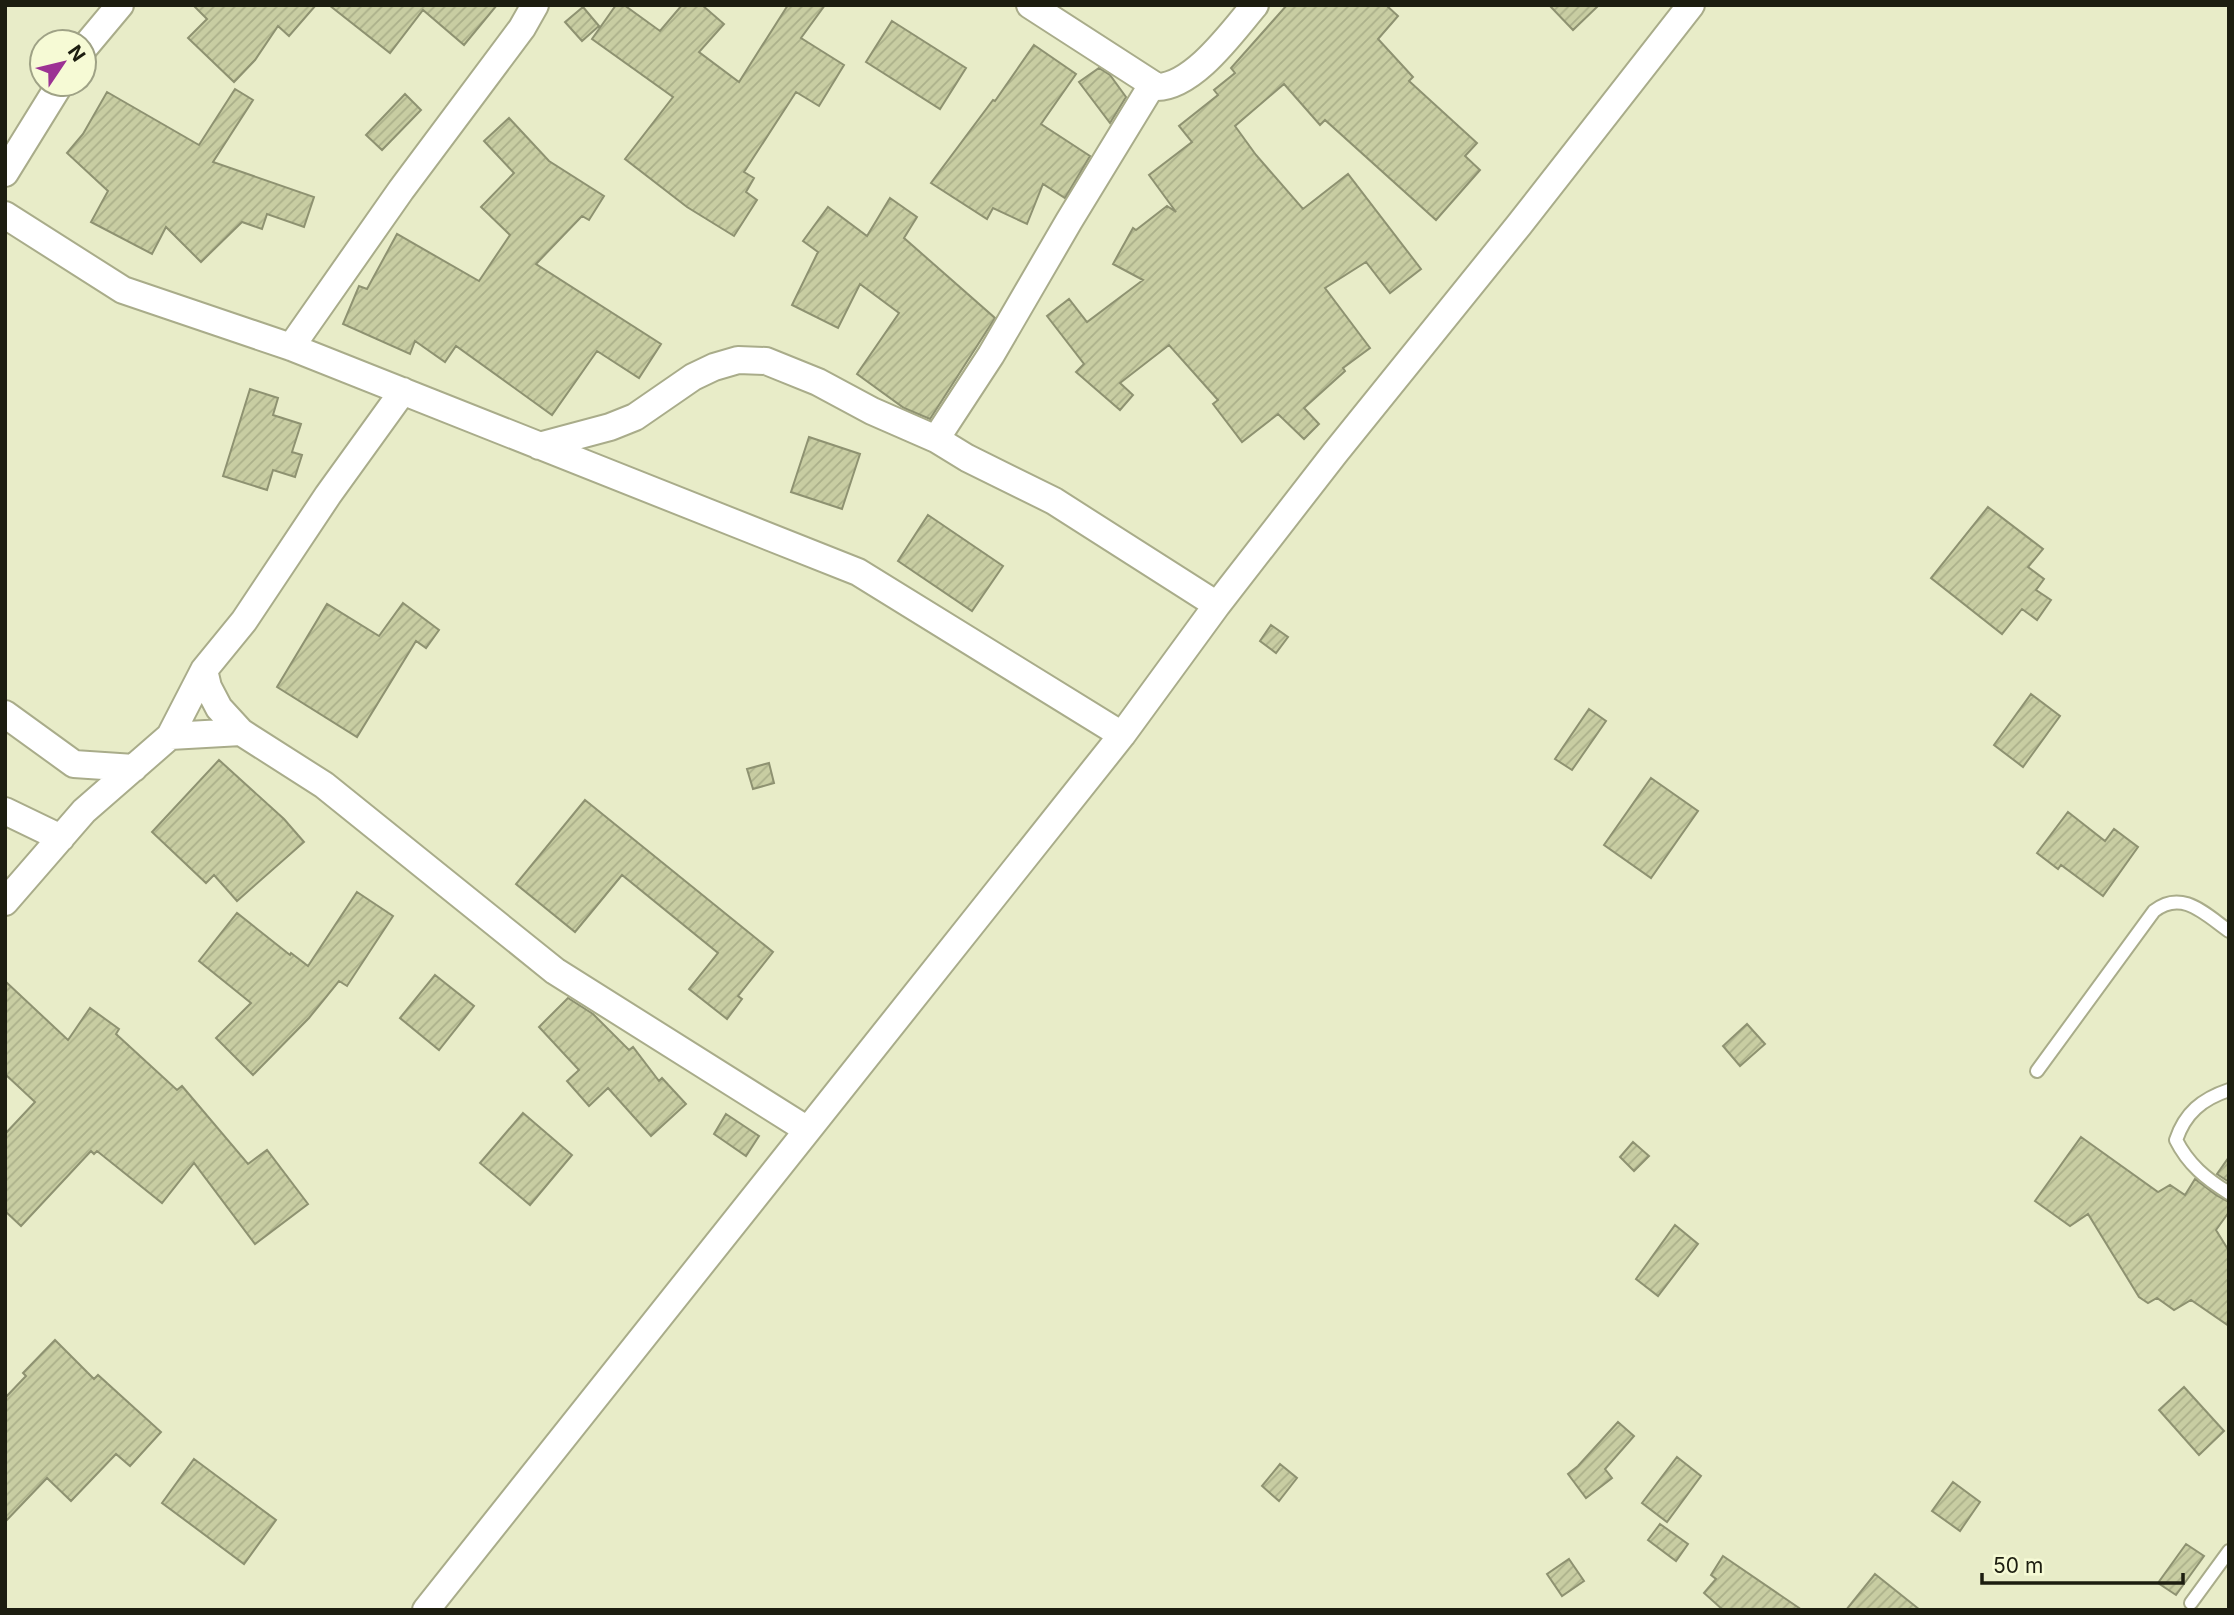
<svg xmlns="http://www.w3.org/2000/svg" width="2234" height="1615" font-family="Inter,sans-serif">
<defs>
<pattern id="building-hatch" width="6" height="6" patternUnits="userSpaceOnUse" patternTransform="scale(1.75)"><rect width="6" height="6" fill="#c8cda2"/><path d="M-1 1l2-2M0 6l6-6M5 7l2-2" fill="none" stroke="#abb08a"/></pattern>
</defs>
<rect width="100%" height="100%" fill="#e8ecc8"/>
<path fill="url(#building-hatch)" stroke="#8e9271" stroke-width="2" d="M 193,5 L 316,5 L 289,36 L 278,26 L 255,60 L 234,82 L 188,38 L 207,19 Z
M 329,5 L 497,5 L 464,45 L 423,10 L 390,53 Z
M 616,5 L 624,5 L 660,31 L 682,5 L 702,5 L 724,24 L 699,52 L 739,82 L 788,5 L 825,5 L 801,38 L 844,65 L 819,106 L 796,92 L 744,172 L 754,178 L 746,192 L 757,200 L 734,236 L 687,207 L 625,159 L 673,97 L 592,39 Z
M 1287,5 L 1386,5 L 1398,16 L 1378,39 L 1413,77 L 1409,81 L 1477,143 L 1465,156 L 1480,170 L 1436,220 L 1325,120 L 1320,125 L 1284,84 L 1235,126 L 1256,155 L 1303,209 L 1348,174 L 1421,269 L 1390,293 L 1366,262 L 1325,288 L 1370,348 L 1343,368 L 1345,371 L 1304,408 L 1319,424 L 1304,439 L 1278,414 L 1242,442 L 1213,404 L 1218,400 L 1169,345 L 1120,383 L 1133,395 L 1120,410 L 1076,372 L 1084,364 L 1047,316 L 1069,299 L 1087,322 L 1143,280 L 1113,264 L 1133,228 L 1136,230 L 1167,206 L 1176,212 L 1149,175 L 1192,142 L 1179,126 L 1218,95 L 1214,90 L 1235,73 L 1231,68 Z
M 1549,5 L 1599,5 L 1573,30 Z
M 583,7 L 599,26 L 582,41 L 565,22 Z
M 892,21 L 966,68 L 940,109 L 866,62 Z
M 1034,45 L 1076,74 L 1041,124 L 1090,156 L 1065,198 L 1043,184 L 1027,224 L 993,208 L 987,219 L 931,183 L 993,100 L 995,101 Z
M 1099,68 L 1110,75 L 1126,97 L 1110,123 L 1079,82 Z
M 235,89 L 253,100 L 213,162 L 314,197 L 304,227 L 267,214 L 262,229 L 242,222 L 201,262 L 166,227 L 152,254 L 91,222 L 108,191 L 67,153 L 83,134 L 107,92 L 199,145 Z
M 405,94 L 421,110 L 382,150 L 366,135 Z
M 509,118 L 549,161 L 604,196 L 589,220 L 582,216 L 536,264 L 661,344 L 639,378 L 597,351 L 552,415 L 456,346 L 445,362 L 415,341 L 410,354 L 343,324 L 359,286 L 367,289 L 397,234 L 479,281 L 510,235 L 481,207 L 514,173 L 484,141 Z
M 890,198 L 917,217 L 904,238 L 995,318 L 930,419 L 904,408 L 857,374 L 899,313 L 860,284 L 838,328 L 792,305 L 818,252 L 803,241 L 828,207 L 867,236 Z
M 250,389 L 278,398 L 273,415 L 301,424 L 292,452 L 302,455 L 295,477 L 273,470 L 267,490 L 223,476 Z
M 809,437 L 860,454 L 842,509 L 791,492 Z
M 1988,507 L 2043,549 L 2028,567 L 2044,579 L 2036,590 L 2051,600 L 2037,620 L 2022,609 L 2002,634 L 1931,578 Z
M 928,515 L 1003,566 L 972,611 L 898,561 Z
M 403,603 L 439,630 L 426,648 L 416,641 L 357,737 L 277,687 L 327,604 L 379,636 Z
M 1271,625 L 1288,637 L 1276,653 L 1260,641 Z
M 2031,694 L 2060,716 L 2023,767 L 1994,745 Z
M 1589,709 L 1606,721 L 1572,770 L 1555,759 Z
M 219,760 L 284,819 L 304,842 L 237,901 L 214,875 L 206,883 L 152,832 Z
M 769,763 L 774,783 L 753,789 L 747,769 Z
M 1651,778 L 1698,811 L 1651,878 L 1604,845 Z
M 585,800 L 773,952 L 738,996 L 742,999 L 727,1019 L 689,989 L 718,953 L 622,875 L 575,932 L 516,884 Z
M 2068,812 L 2105,841 L 2114,829 L 2138,847 L 2103,896 L 2061,865 L 2058,869 L 2037,853 Z
M 357,892 L 393,916 L 347,986 L 339,981 L 309,1018 L 253,1075 L 216,1038 L 251,1003 L 199,961 L 237,913 L 290,955 L 291,953 L 308,966 Z
M 435,975 L 474,1006 L 439,1050 L 400,1018 Z
M 5,981 L 68,1040 L 90,1008 L 119,1029 L 116,1034 L 177,1090 L 182,1086 L 248,1164 L 267,1150 L 308,1204 L 255,1244 L 194,1163 L 162,1203 L 97,1151 L 94,1154 L 91,1151 L 21,1226 L 5,1211 L 5,1134 L 35,1102 L 5,1074 Z
M 568,998 L 593,1014 L 629,1050 L 633,1047 L 659,1081 L 662,1078 L 686,1104 L 651,1136 L 608,1088 L 589,1106 L 567,1081 L 579,1070 L 539,1027 Z
M 1747,1024 L 1765,1044 L 1740,1066 L 1723,1046 Z
M 523,1113 L 572,1155 L 530,1205 L 480,1163 Z
M 726,1114 L 759,1136 L 746,1156 L 714,1134 Z
M 2081,1137 L 2158,1192 L 2170,1185 L 2185,1195 L 2195,1179 L 2216,1195 L 2229,1202 L 2229,1212 L 2216,1230 L 2229,1251 L 2229,1326 L 2191,1300 L 2174,1310 L 2157,1298 L 2148,1303 L 2139,1297 L 2088,1214 L 2070,1226 L 2035,1201 Z
M 1633,1142 L 1649,1156 L 1634,1171 L 1620,1157 Z
M 2229,1157 L 2229,1182 L 2217,1174 Z
M 1675,1225 L 1698,1244 L 1658,1296 L 1636,1279 Z
M 55,1340 L 94,1379 L 98,1375 L 161,1432 L 130,1466 L 116,1454 L 71,1501 L 47,1478 L 5,1522 L 5,1398 L 26,1376 L 23,1373 Z
M 2184,1387 L 2224,1431 L 2199,1455 L 2159,1410 Z
M 1618,1422 L 1634,1436 L 1605,1469 L 1612,1478 L 1586,1498 L 1568,1474 L 1578,1466 Z
M 1677,1457 L 1701,1476 L 1667,1522 L 1642,1503 Z
M 194,1459 L 276,1520 L 244,1564 L 162,1503 Z
M 1280,1464 L 1297,1478 L 1279,1501 L 1262,1486 Z
M 1953,1482 L 1980,1502 L 1960,1531 L 1932,1511 Z
M 1660,1524 L 1688,1544 L 1676,1561 L 1648,1540 Z
M 2186,1544 L 2204,1556 L 2176,1595 L 2158,1583 Z
M 1723,1556 L 1802,1610 L 1723,1610 L 1704,1593 L 1716,1579 L 1711,1575 Z
M 1569,1559 L 1584,1581 L 1562,1596 L 1547,1574 Z
M 1875,1574 L 1920,1610 L 1846,1610 Z"/>
<g fill="none" stroke-linecap="round" stroke-linejoin="round">
<g stroke="#a9ac8a" stroke-width="16">
<path id="lane" d="M 2037,1071 L 2154,911 C 2182,889 2205,914 2229,931
M 2229,1090 C 2202,1099 2185,1113 2176,1140 C 2188,1164 2206,1179 2229,1193
M 2191,1603 L 2229,1551"/>
</g>
<g stroke="#a9ac8a" stroke-width="30">
<path id="street" d="M 1030,5 L 1157,87 C 1194,86 1232,32 1255,5
M 84,48 L 120,5
M 5,173 L 60,84
M 5,215 L 123,290 L 291,347 L 858,572 L 1122,735
M 291,347 L 401,190 L 522,28 L 535,5
M 936,439 L 991,355 L 1069,221 L 1152,85
M 539,446 L 610,427 L 635,417 L 693,377 L 714,367 L 738,360 L 766,361 L 818,382 L 872,411 L 936,439 L 967,458 L 1054,501 L 1217,605
M 204,670 L 208,687 L 219,708 L 241,732 L 324,785 L 555,971 L 806,1129
M 5,714 L 74,764 L 134,768
M 170,736 L 241,732
M 5,811 L 61,838
M 5,902 L 84,811 L 170,736 L 204,670 L 244,621 L 328,495 L 403,391
M 426,1610 L 1122,735 L 1217,605 L 1335,453 L 1519,225 L 1691,5"/>
</g>
<use href="#lane" stroke="#fff" stroke-width="12"/>
<use href="#street" stroke="#fff" stroke-width="26"/>
</g>
<rect width="2234" height="1615" fill="none" stroke="#1c1d10" stroke-width="14"/>
<g transform="translate(63 63) rotate(55)"><circle r="33" fill="#f6fad5" stroke="#9fa286" stroke-width="2"/>
<path d="M0-5L12 26L0 18L-12 26Z" fill="#9c3294"/>
<text y="-10" font-size="19" font-weight="bold" text-anchor="middle" fill="#1c1d10">N</text>
</g>
<path d="M1982 1573v10h201v-10" fill="none" stroke="#1c1d10" stroke-width="3.5"/>
<text x="1993" y="1573" font-size="21" fill="#1c1d10" stroke="#f6fad5" stroke-width="5" paint-order="stroke">50 m</text>
</svg>
